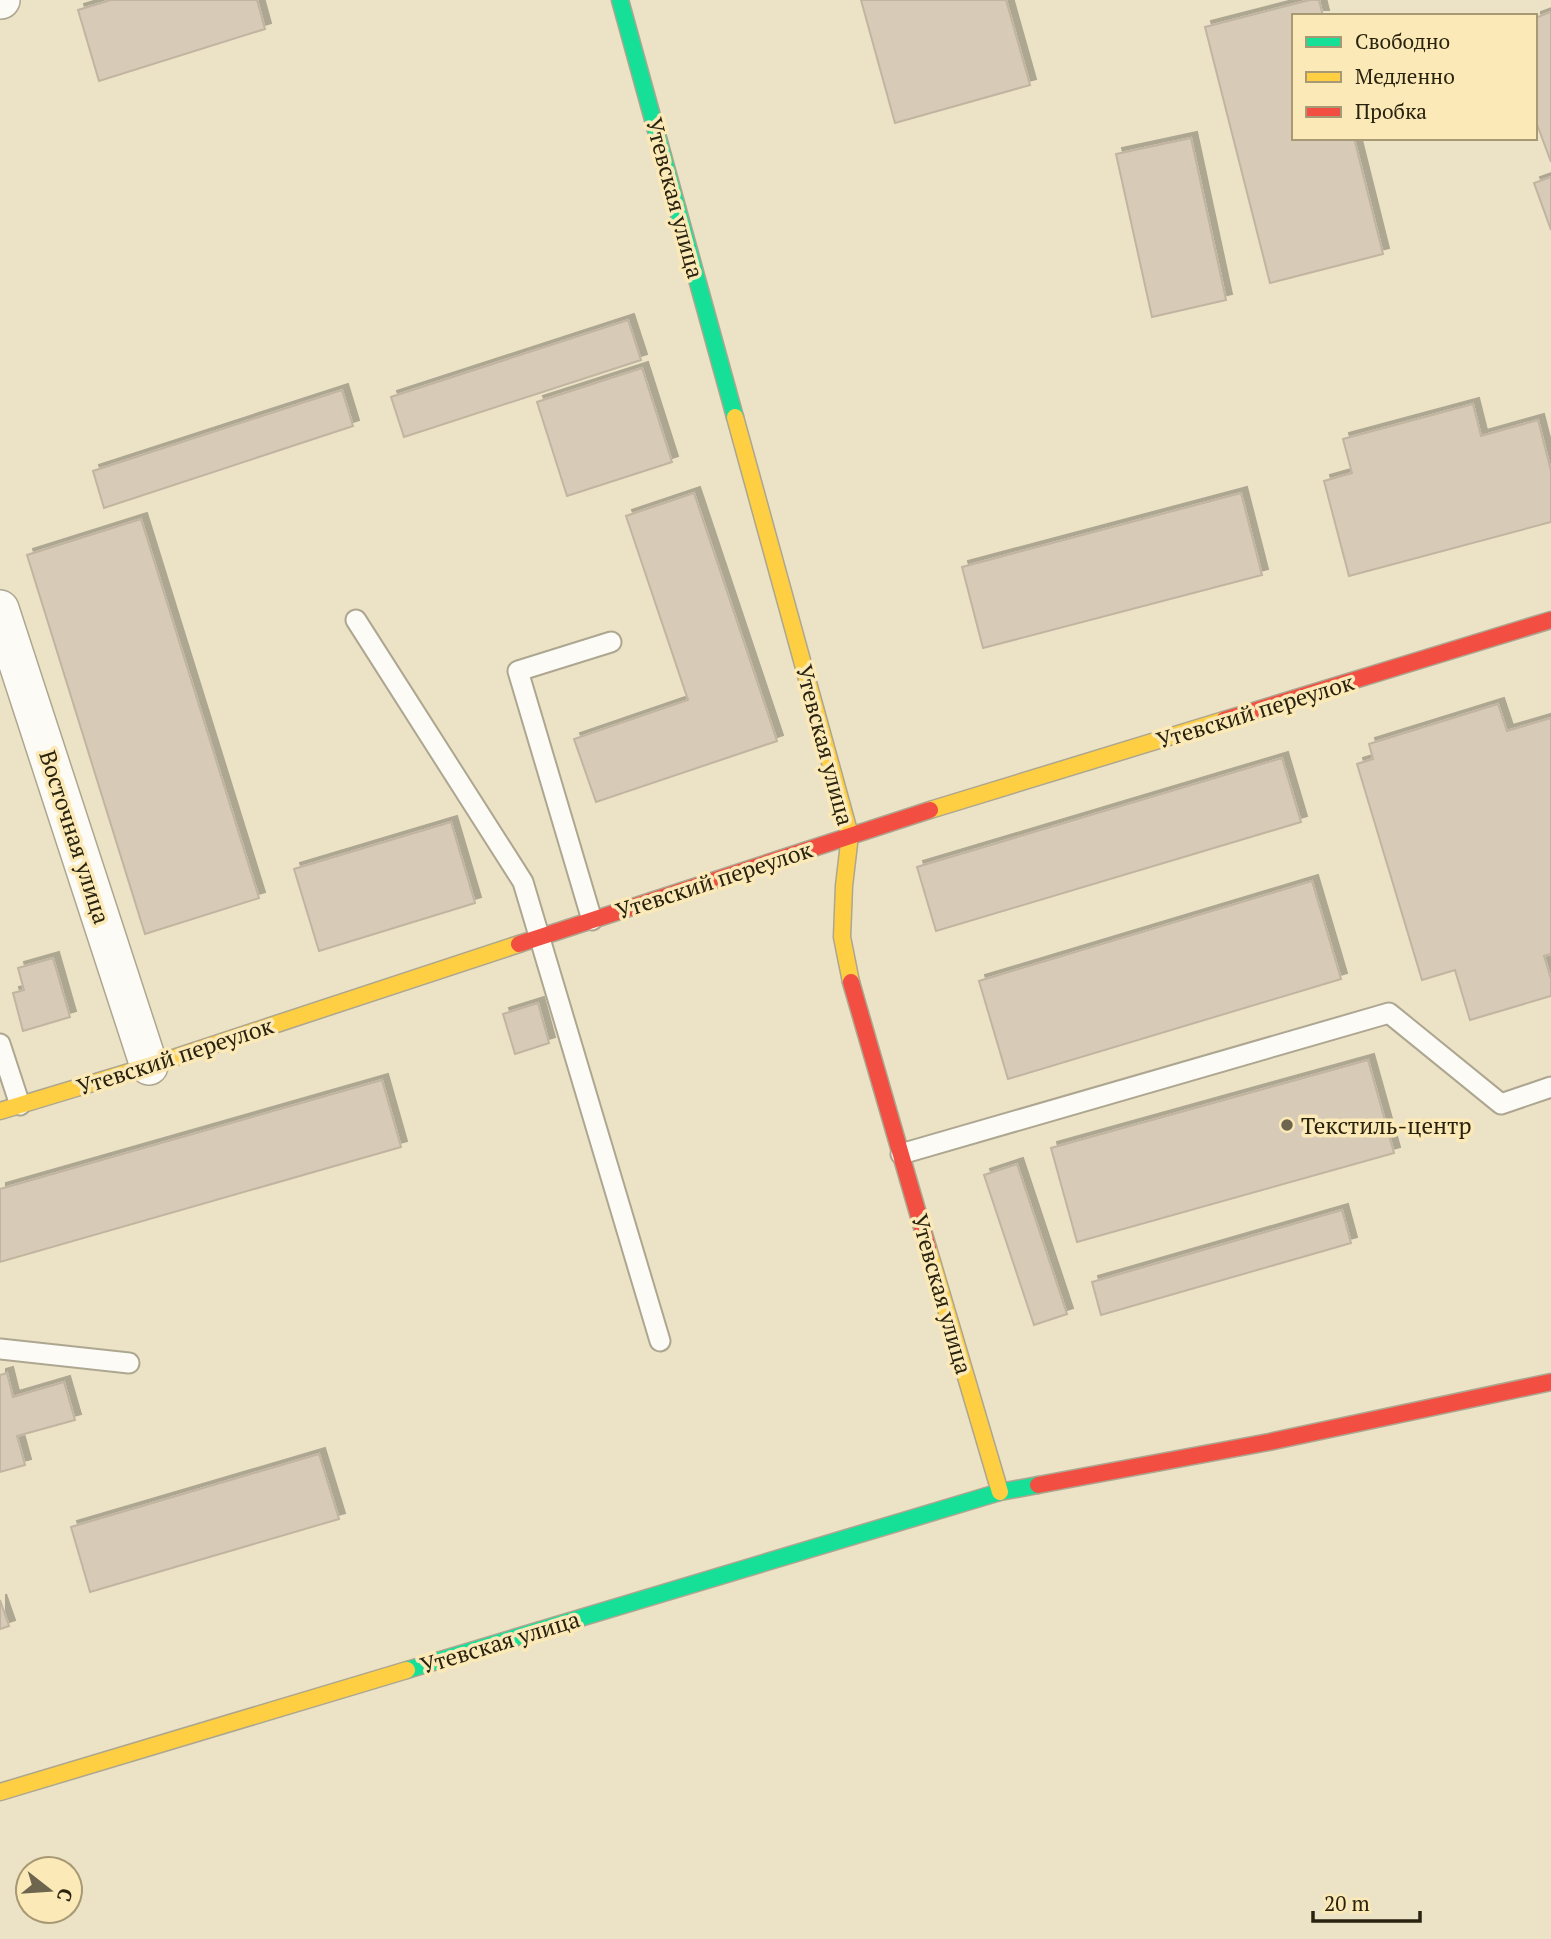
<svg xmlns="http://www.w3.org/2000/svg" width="1551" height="1939" font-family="'PT Serif',serif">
<defs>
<filter id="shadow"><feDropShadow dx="6" dy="-6" stdDeviation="0" flood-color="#0004"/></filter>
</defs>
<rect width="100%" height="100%" fill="#ece2c6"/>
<path fill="#d7cbb7" stroke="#c1b5a1" stroke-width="2" filter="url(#shadow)" d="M 111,0 L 257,0 L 265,29 L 99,81 L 78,10 Z
M 861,0 L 1006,0 L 1030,85 L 895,123 Z
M 1310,0 L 1319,0 L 1323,16 L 1294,16 L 1294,138 L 1354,138 L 1383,254 L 1270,283 L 1205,27 Z
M 1551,12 L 1551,162 L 1535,119 L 1535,18 Z
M 1191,138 L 1226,300 L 1152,317 L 1116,154 Z
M 1551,177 L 1551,230 L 1534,183 Z
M 628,320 L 641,360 L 404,437 L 391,397 Z
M 642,368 L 672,462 L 567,496 L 537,402 Z
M 342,390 L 353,426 L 104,508 L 93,471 Z
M 1473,404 L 1481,436 L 1538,420 L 1551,471 L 1551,522 L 1349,576 L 1324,481 L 1352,473 L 1343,439 Z
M 694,493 L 777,741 L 596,802 L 574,739 L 688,700 L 626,516 Z
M 1241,493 L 1262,575 L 983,648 L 962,567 Z
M 141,519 L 259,898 L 145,934 L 27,555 Z
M 1498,704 L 1507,731 L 1551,718 L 1551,954 L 1544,956 L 1551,979 L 1551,996 L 1470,1020 L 1455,970 L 1422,980 L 1357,764 L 1373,759 L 1369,744 Z
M 1282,758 L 1301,822 L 936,931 L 917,867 Z
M 451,822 L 475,903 L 319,951 L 294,869 Z
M 1312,881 L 1341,979 L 1008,1079 L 979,981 Z
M 53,958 L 70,1017 L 23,1031 L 13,993 L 24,990 L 18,968 Z
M 538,1003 L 549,1043 L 515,1054 L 503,1014 Z
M 1368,1060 L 1394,1153 L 1077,1242 L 1051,1148 Z
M 382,1080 L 401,1147 L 0,1262 L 0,1189 Z
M 1017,1164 L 1067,1314 L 1034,1325 L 984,1175 Z
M 1342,1210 L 1351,1243 L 1101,1315 L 1092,1282 Z
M 7,1373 L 13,1397 L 64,1382 L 75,1420 L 17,1436 L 25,1465 L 0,1472 L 0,1375 Z
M 319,1454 L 339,1519 L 90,1592 L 71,1527 Z
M 0,1600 L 9,1626 L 0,1629 Z"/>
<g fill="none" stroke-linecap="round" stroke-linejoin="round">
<g stroke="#ada690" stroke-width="23">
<path id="lane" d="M 356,620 L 523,882 L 660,1341
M 592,920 L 518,671 L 611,642
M 0,1044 L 20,1105
M 901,1154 L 1389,1013 L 1501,1104 L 1551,1087
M 0,1349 L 129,1363"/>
</g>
<g stroke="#ada690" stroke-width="40">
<path id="street" d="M 0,0 L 1,0
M 0,609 L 149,1066"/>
</g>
<g stroke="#ada690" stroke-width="19">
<path id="fast" d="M 620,0 L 735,417
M 407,1670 L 1000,1492 L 1038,1485"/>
</g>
<g stroke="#ada690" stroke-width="19">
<path id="slow" d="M 735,417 L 850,835 L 844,886 L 842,937 L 851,982
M 930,810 L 1224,720
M 0,1111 L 149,1066 L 519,944
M 928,1248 L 1000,1492
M 0,1792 L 407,1670"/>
</g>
<g stroke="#ada690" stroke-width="19">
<path id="jam" d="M 1224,720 L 1551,620
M 519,944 L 930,810
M 851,982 L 928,1248
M 1038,1485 L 1269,1442 L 1551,1382"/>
</g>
<use href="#lane" stroke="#fcfbf6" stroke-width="19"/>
<use href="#street" stroke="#fcfbf6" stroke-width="37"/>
<use href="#fast" stroke="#16e098" stroke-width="16"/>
<use href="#slow" stroke="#ffcf43" stroke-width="16"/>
<use href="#jam" stroke="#f24e42" stroke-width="16"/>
</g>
<circle fill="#6d654e" stroke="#fbe9b7" stroke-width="2.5" cx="1287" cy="1125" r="7"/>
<g text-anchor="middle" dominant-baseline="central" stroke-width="7" stroke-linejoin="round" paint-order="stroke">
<g font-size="23" fill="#29220e" stroke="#fbe9b7">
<text transform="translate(675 198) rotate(75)">Утевская улица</text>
<text transform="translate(1255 711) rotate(-17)">Утевский переулок</text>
<text transform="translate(825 745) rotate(75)">Утевская улица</text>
<text transform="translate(75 837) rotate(72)">Восточная улица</text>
<text transform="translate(714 880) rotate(-18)">Утевский переулок</text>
<text transform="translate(175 1056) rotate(-18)">Утевский переулок</text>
<text transform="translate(942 1294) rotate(74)">Утевская улица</text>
<text transform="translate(500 1642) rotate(-17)">Утевская улица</text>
</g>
<g font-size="23" fill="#29220e" stroke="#fbe9b7" text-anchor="start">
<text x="1301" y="1125">Текстиль-центр</text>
</g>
</g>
<rect x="1292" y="14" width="245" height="126" fill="#fbe9b7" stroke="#a79973" stroke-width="2"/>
<rect x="1306" y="37" width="35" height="10" fill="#16e098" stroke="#a79973" stroke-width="2"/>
<text x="1355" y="49" font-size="21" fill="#29220e">Свободно</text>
<rect x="1306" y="72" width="35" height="10" fill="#ffcf43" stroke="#a79973" stroke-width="2"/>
<text x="1355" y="84" font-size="21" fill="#29220e">Медленно</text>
<rect x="1306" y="107" width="35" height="10" fill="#f24e42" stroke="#a79973" stroke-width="2"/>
<text x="1355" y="119" font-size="21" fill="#29220e">Пробка</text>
<g transform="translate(49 1890) rotate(107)"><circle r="33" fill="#fbe9b7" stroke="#a79973" stroke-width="2"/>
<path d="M0-5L12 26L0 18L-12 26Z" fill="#6d654e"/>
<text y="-10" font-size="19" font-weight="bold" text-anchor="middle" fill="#29220e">С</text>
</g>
<path d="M1313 1911v10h107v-10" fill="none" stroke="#29220e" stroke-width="3.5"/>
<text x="1324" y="1911" font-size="21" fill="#29220e" stroke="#fbe9b7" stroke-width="5" paint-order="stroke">20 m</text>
</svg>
